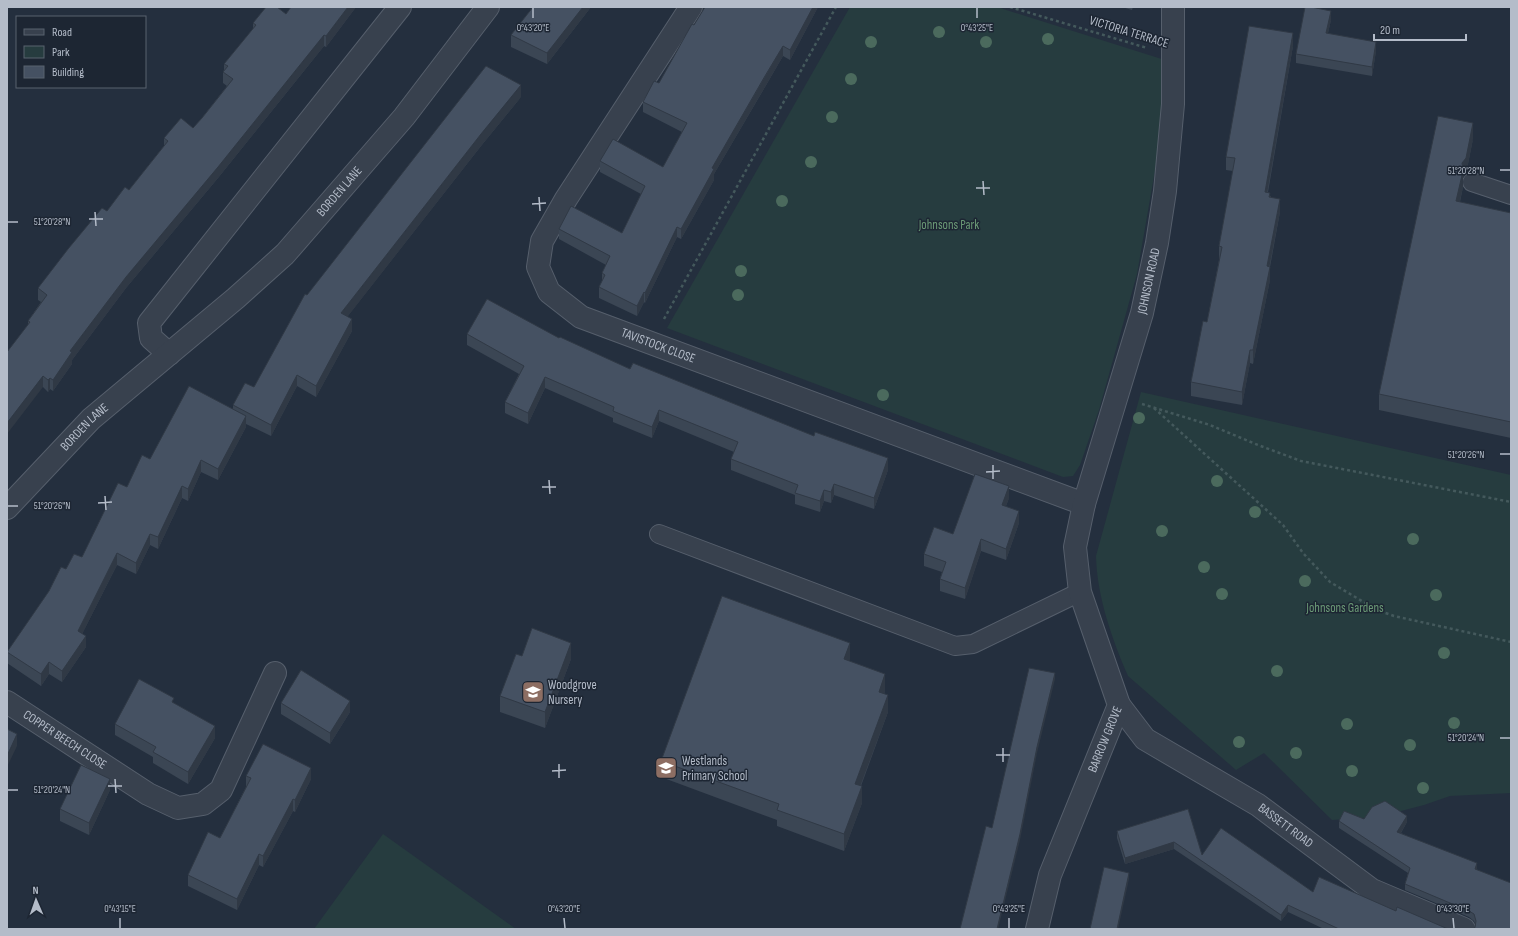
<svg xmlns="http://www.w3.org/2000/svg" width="1518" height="936" font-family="'Sofia Sans Condensed',sans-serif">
<rect width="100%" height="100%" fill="#242f3e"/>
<path fill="#263c3f" d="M 850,7 L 997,7 L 1168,61 L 1161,136 L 1137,274 L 1099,410 L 1080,465 L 1073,476 L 1063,477 L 667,328 Z
M 1141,392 L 1511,475 L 1511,793 L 1450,796 L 1424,805 L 1378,817 L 1332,820 L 1264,753 L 1236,770 L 1128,676 C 1112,639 1097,597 1096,556 Z
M 383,834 L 516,929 L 314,929 Z"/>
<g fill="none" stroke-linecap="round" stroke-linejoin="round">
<g stroke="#565f6c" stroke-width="20">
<path id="lane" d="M 1472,182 L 1511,195
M 659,534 L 955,646 L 973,644 L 1080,592"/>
</g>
<g stroke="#565f6c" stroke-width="24">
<g id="street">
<path id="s1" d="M 691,7 L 566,199 L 542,241 L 538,267 L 549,292 L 581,317 L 1084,504"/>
<path d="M 169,354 L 151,338 L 149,323 L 400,7"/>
<path id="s2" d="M 7,508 L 91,419 L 236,298 L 285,254 L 404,117 L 488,7"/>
<path id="s3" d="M 7,702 L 148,794 L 178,808 L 203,804 L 221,790 L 275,673"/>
<path id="s4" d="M 1119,705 L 1145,739 L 1258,805 L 1372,890 L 1464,929"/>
<path id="s5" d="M 1037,929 L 1050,875 L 1119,705 L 1080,592 L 1075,547 L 1084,504 L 1142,313 L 1157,243 L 1165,191 L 1173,104 L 1173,7"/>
</g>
</g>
<path stroke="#44595c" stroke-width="2.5" stroke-dasharray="3 3" stroke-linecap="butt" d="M 1010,7 L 1147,48
M 664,319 L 836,7
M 1142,404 L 1210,425 L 1258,445 L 1301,461 L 1511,502
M 1154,408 L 1283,525 L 1303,553 L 1330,582 L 1377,610 L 1394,616 L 1511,642"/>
<use href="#lane" stroke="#38414e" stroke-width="18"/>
<use href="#street" stroke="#38414e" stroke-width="22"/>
</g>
<g fill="#4b6a5d">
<circle cx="939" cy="32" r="6"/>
<circle cx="1048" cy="39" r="6"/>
<circle cx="871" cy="42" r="6"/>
<circle cx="986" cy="42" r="6"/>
<circle cx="851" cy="79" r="6"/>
<circle cx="832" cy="117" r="6"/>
<circle cx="811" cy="162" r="6"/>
<circle cx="782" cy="201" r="6"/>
<circle cx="741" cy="271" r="6"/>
<circle cx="738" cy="295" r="6"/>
<circle cx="883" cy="395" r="6"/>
<circle cx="1139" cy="418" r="6"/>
<circle cx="1217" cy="481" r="6"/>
<circle cx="1255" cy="512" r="6"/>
<circle cx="1162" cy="531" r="6"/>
<circle cx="1413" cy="539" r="6"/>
<circle cx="1204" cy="567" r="6"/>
<circle cx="1305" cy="581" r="6"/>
<circle cx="1222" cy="594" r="6"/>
<circle cx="1436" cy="595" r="6"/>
<circle cx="1444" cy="653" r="6"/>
<circle cx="1277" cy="671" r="6"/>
<circle cx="1454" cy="723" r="6"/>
<circle cx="1347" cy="724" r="6"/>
<circle cx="1239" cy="742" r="6"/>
<circle cx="1410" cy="745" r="6"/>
<circle cx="1296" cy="753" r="6"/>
<circle cx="1352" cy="771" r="6"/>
<circle cx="1423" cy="788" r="6"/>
</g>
<path fill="#3b4654" d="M 291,7 L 356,7 L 326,47 L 324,46 L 218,178 L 126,288 L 72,360 L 72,364 L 53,391 L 50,389 L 48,392 L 43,387 L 28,325 L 28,321 L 41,302 L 38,300 L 38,288 L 107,211 L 129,190 L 164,146 L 164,138 L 193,128 L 202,118 L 227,86 L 223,83 L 223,72 L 224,70 L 224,64 L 253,29 L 253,23 L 286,14 Z
M 533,7 L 591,7 L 547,64 L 511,47 L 511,35 Z
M 705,7 L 818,7 L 790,60 L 783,56 L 765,87 L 714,174 L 714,180 L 681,239 L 677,237 L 645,303 L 644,302 L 637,316 L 599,298 L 599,287 L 602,282 L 602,273 L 606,265 L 559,239 L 559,229 L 622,233 L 641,194 L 600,172 L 600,161 L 663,167 L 682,132 L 643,112 L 643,102 L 659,83 L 694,25 Z
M 1122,7 L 1133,7 L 1132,10 Z
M 1331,20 L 1328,33 L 1376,51 L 1372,76 L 1296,63 L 1296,54 Z
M 1293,46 L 1268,192 L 1280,212 L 1270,267 L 1270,280 L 1253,364 L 1250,363 L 1242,405 L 1191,396 L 1191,382 L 1207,322 L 1219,260 L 1219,246 L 1233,171 L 1226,170 L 1226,157 Z
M 521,97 L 481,146 L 347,317 L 352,331 L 316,397 L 297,386 L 271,436 L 246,424 L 246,427 L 218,480 L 201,472 L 188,501 L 182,498 L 158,549 L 150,545 L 136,574 L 117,565 L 82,634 L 86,647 L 62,682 L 49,674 L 41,686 L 7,663 L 7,652 L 66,569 L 82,557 L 127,487 L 150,459 L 233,409 L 233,405 L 254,387 L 307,295 Z
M 1473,139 L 1466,174 L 1463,178 L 1463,187 L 1460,202 L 1511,213 L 1511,438 L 1379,410 L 1379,394 Z
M 467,334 L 559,338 L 630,369 L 888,470 L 874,509 L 834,495 L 831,503 L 824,501 L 820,512 L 795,504 L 795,495 L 731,470 L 731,459 L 734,452 L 659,421 L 652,438 L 613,422 L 613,418 L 545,388 L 528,424 L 505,413 L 505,402 L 519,374 L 467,345 Z
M 1009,498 L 1006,506 L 1019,523 L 1006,560 L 981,551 L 965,599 L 940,591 L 940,579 L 942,572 L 924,566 L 924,554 L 953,534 Z
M 522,656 L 571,659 L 545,728 L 500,712 L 500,696 Z
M 850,659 L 849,661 L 885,691 L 884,694 L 888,712 L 861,786 L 862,803 L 844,851 L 777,826 L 777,820 L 661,777 L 661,761 Z
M 174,703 L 215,738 L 188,784 L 153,763 L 153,757 L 115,735 L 115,724 Z
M 281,703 L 350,712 L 330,744 L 281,714 Z
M 246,776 L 311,779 L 295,812 L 293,811 L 263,867 L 259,865 L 237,910 L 188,886 L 188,875 L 220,838 L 246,787 Z
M 110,790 L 89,835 L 60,821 L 60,809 Z
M 1188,809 L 1202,855 L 1313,892 L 1396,911 L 1448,929 L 1324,929 L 1288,912 L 1281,921 L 1174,849 L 1125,864 L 1117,838 L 1117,831 Z
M 1364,819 L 1407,822 L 1401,833 L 1477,870 L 1511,883 L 1475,927 L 1476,926 L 1474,921 L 1469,917 L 1405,890 L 1405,884 L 1408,873 L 1339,828 L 1339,821 Z"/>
<path fill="#303945" d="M 348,7 L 356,7 L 326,47 L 326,36 Z
M 583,7 L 591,7 L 547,64 L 547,53 Z
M 813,7 L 818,7 L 790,60 L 790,50 Z
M 1331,11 L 1331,20 L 1326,42 L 1326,33 Z
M 1293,33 L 1293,46 L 1265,205 L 1265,192 Z
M 324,35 L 324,46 L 218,178 L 126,288 L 72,360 L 72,364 L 53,391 L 53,380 L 70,351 L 126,277 Z
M 1376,42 L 1376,51 L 1372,76 L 1372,67 Z
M 783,46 L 783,56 L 714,174 L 714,180 L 681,239 L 681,229 L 712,168 Z
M 521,85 L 521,97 L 481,146 L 341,325 L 341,313 L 481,134 Z
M 1473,123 L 1473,139 L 1466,174 L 1463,178 L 1463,187 L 1456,218 L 1456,201 L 1462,163 Z
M 1280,199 L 1280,212 L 1267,279 L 1267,266 Z
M 677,227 L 677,237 L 645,303 L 645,293 Z
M 1270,267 L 1270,280 L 1253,364 L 1253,350 Z
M 644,292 L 644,302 L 637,316 L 637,306 Z
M 352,319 L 352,331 L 316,397 L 316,386 Z
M 1250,350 L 1250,363 L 1242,405 L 1242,392 Z
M 297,375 L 297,386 L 271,436 L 271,425 Z
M 43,376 L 43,387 L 7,434 L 7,423 Z
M 545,377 L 545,388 L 528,424 L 528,413 Z
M 50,378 L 50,389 L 48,392 L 48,380 Z
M 659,410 L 659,421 L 652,438 L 652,427 Z
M 246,416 L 246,427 L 218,480 L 218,469 Z
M 888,458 L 888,470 L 874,509 L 874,498 Z
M 201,460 L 201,472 L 188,501 L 188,489 Z
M 834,484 L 834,495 L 831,503 L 831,492 Z
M 182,486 L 182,498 L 158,549 L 158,537 Z
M 1009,486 L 1009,498 L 1002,516 L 1002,505 Z
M 824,490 L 824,501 L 820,512 L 820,501 Z
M 1019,511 L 1019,523 L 1006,560 L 1006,549 Z
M 150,534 L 150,545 L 136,574 L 136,563 Z
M 981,539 L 981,551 L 965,599 L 965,588 Z
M 117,553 L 117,565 L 78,642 L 78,631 Z
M 86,636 L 86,647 L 62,682 L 62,671 Z
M 571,643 L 571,659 L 545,728 L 545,712 Z
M 850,643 L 850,659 L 844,676 L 844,659 Z
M 49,662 L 49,674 L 41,686 L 41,674 Z
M 1055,673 L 1055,679 L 1037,753 L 1020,840 L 998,929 L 997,929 L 1037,747 Z
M 885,674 L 885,691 L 879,708 L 879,692 Z
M 888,695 L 888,712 L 855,800 L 855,784 Z
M 350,701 L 350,712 L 330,744 L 330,733 Z
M 215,726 L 215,738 L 188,784 L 188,772 Z
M 17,734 L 17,746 L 7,767 L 7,756 Z
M 311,768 L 311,779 L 295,812 L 295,800 Z
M 110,779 L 110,790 L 89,835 L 89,823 Z
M 862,786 L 862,803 L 844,851 L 844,834 Z
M 293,799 L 293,811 L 263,867 L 263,856 Z
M 1407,816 L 1407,822 L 1397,839 L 1397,832 Z
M 1174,842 L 1174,849 L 1125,864 L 1125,858 Z
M 259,854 L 259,865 L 237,910 L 237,899 Z
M 1477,863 L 1477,870 L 1475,869 Z
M 1129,873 L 1129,879 L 1118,929 L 1117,929 Z
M 1288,905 L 1288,912 L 1281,921 L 1281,915 Z"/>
<path fill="#455162" stroke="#303945" d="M 266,7 L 277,7 L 286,14 L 291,7 L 348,7 L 326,36 L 324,35 L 218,167 L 126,277 L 70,351 L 72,352 L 53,380 L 50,378 L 48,380 L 43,376 L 7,423 L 7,352 L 30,322 L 28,321 L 47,295 L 38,288 L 68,249 L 102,208 L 107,211 L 125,187 L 129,190 L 168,141 L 164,138 L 181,118 L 193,128 L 202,118 L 233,79 L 223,72 L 228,66 L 224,64 L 256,25 L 253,23 Z
M 533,7 L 583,7 L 547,53 L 511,35 Z
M 705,7 L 813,7 L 790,50 L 783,46 L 765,76 L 712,168 L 714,169 L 681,229 L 677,227 L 645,293 L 644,292 L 637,306 L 599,287 L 605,275 L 602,273 L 610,256 L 559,229 L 571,206 L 622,233 L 645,186 L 600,161 L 613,139 L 663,167 L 687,123 L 643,102 L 654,81 L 659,83 L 692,24 L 694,25 Z
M 1305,7 L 1311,7 L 1331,11 L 1326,33 L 1376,42 L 1372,67 L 1296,54 Z
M 1249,26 L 1293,33 L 1265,192 L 1270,193 L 1269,197 L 1280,199 L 1267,266 L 1270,267 L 1253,350 L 1250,350 L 1242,392 L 1191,382 L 1203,321 L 1207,322 L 1222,247 L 1219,246 L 1235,158 L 1226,157 Z
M 486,66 L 521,85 L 481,134 L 341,313 L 352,319 L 316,386 L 297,375 L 271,425 L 233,405 L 245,383 L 254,387 L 305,294 L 307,295 Z
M 1438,116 L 1473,123 L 1466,158 L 1462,163 L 1463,171 L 1456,201 L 1511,213 L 1511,422 L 1379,394 Z
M 487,299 L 559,338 L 560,337 L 630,369 L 633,363 L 814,436 L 815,432 L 888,458 L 874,498 L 834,484 L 831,492 L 824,490 L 820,501 L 795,493 L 798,485 L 731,459 L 738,442 L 659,410 L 652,427 L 613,411 L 614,407 L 545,377 L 528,413 L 505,402 L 524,366 L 467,334 Z
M 189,386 L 246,416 L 218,469 L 201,460 L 188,489 L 182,486 L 158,537 L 150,534 L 136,563 L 117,553 L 78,631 L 86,636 L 62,671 L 49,662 L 41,674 L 7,652 L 49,591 L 61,567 L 66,569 L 74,554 L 82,557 L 118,483 L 127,487 L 142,455 L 150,459 Z
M 975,474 L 1009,486 L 1002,505 L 1019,511 L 1006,549 L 981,539 L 965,588 L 940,579 L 946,562 L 924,554 L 934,527 L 953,534 Z
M 722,596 L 850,643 L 844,659 L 885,674 L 879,692 L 888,695 L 855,784 L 862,786 L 844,834 L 777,810 L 779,804 L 661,761 Z
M 532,628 L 571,643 L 545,712 L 500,696 L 516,654 L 522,656 Z
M 1029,668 L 1055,673 L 1037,747 L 1020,834 L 997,929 L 960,929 L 986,826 L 992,828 Z
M 301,670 L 350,701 L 330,733 L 281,703 Z
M 139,679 L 174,698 L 172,702 L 215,726 L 188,772 L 153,752 L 156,747 L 115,724 Z
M 7,729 L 17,734 L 7,756 Z
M 263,744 L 311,768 L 295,800 L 293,799 L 263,856 L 259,854 L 237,899 L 188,875 L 208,832 L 220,838 L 251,778 L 246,776 Z
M 81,765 L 110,779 L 89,823 L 60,809 Z
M 1385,801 L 1407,816 L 1397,832 L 1477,863 L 1475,869 L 1511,883 L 1511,929 L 1474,929 L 1475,927 L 1476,921 L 1474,914 L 1469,911 L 1405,884 L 1410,868 L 1339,821 L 1344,811 L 1364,819 L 1372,807 Z
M 1188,809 L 1202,855 L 1221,828 L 1313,892 L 1319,877 L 1396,911 L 1397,907 L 1448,929 L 1339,929 L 1288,905 L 1281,915 L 1174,842 L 1125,858 L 1117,831 Z
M 1104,867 L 1129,873 L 1117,929 L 1090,929 Z"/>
<path fill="none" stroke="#b4bcc9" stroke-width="1.5" d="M 533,8 L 533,18M 977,8 L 977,18M 1500,170 L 1510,170M 983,181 L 984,195M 976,188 L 990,188M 539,197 L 540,211M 532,204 L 546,203M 95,212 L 96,226M 89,219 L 103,219M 8,222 L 18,222M 1500,454 L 1510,454M 993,465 L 993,479M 986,472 L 1000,471M 549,480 L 550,494M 542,487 L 556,487M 105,496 L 106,510M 98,503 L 112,502M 8,506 L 18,506M 1500,738 L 1510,738M 1003,748 L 1003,762M 996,755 L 1010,755M 559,764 L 559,778M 552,771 L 566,770M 115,779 L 116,793M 108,786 L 122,786M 8,790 L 18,790M 120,918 L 120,928M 564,918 L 565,928M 1009,918 L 1009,928M 1453,918 L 1454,928"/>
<defs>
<g id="school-square" transform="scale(1.15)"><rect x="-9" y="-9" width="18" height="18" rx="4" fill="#8d6e63" stroke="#1d2633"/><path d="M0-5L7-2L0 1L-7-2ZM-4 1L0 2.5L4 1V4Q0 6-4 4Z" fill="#fff"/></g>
</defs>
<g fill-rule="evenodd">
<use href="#school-square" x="533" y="692"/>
<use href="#school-square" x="666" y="768"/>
</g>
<g text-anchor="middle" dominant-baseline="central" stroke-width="3" stroke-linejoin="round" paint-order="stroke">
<g font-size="13" fill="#b4bcc9" stroke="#1d2633">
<text transform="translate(1129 32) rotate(17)">VICTORIA TERRACE</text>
<text stroke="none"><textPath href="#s2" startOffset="460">BORDEN LANE</textPath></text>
<text stroke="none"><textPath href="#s5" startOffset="680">JOHNSON ROAD</textPath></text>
<text stroke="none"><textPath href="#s1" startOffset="454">TAVISTOCK CLOSE</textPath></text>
<text stroke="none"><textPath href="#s2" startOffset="112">BORDEN LANE</textPath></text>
<text stroke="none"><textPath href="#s5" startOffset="202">BARROW GROVE</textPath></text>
<text stroke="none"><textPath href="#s3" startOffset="69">COPPER BEECH CLOSE</textPath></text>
<text stroke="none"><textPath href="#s4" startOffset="208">BASSETT ROAD</textPath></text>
</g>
<g font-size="13" fill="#6b9a76" stroke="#1d2633">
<text x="949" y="225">Johnsons Park</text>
<text x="1345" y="608">Johnsons Gardens</text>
</g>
<g font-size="13" fill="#b4bcc9" stroke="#1d2633" text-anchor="start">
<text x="548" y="685">Woodgrove<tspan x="548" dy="15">Nursery</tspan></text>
<text x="682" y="761">Westlands<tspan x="682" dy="15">Primary School</tspan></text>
</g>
</g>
<g font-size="10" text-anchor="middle" fill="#b4bcc9" stroke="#1d2633" stroke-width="3" stroke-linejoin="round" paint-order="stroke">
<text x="533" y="31">0°43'20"E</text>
<text x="977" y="31">0°43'25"E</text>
<text x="1466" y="174">51°20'28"N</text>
<text x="52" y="225">51°20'28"N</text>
<text x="1466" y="458">51°20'26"N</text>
<text x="52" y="509">51°20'26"N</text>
<text x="1466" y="741">51°20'24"N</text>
<text x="52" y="793">51°20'24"N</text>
<text x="120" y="912">0°43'15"E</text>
<text x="564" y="912">0°43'20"E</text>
<text x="1009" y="912">0°43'25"E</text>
<text x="1453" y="912">0°43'30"E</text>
</g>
<rect width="1518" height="936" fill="none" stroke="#b4bcc9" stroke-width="16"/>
<rect x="16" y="16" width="130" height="72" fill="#1d2633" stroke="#59626f"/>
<rect x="24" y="29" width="20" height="6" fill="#38414e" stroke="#59626f"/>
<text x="52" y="36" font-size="12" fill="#b4bcc9">Road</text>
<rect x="24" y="46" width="20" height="12" fill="#263c3f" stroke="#59626f"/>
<text x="52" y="56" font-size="12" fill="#b4bcc9">Park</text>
<rect x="24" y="66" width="20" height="12" fill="#455162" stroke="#59626f"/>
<text x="52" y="76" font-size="12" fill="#b4bcc9">Building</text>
<g transform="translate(36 900) rotate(358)" stroke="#1d2633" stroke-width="3" paint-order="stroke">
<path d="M0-3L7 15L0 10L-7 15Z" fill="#b4bcc9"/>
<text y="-6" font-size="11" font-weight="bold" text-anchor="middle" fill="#b4bcc9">N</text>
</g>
<path d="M1374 34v6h92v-6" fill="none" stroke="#b4bcc9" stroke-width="2"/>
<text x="1380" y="34" font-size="12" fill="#b4bcc9" stroke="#1d2633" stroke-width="3" paint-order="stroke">20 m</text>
</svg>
